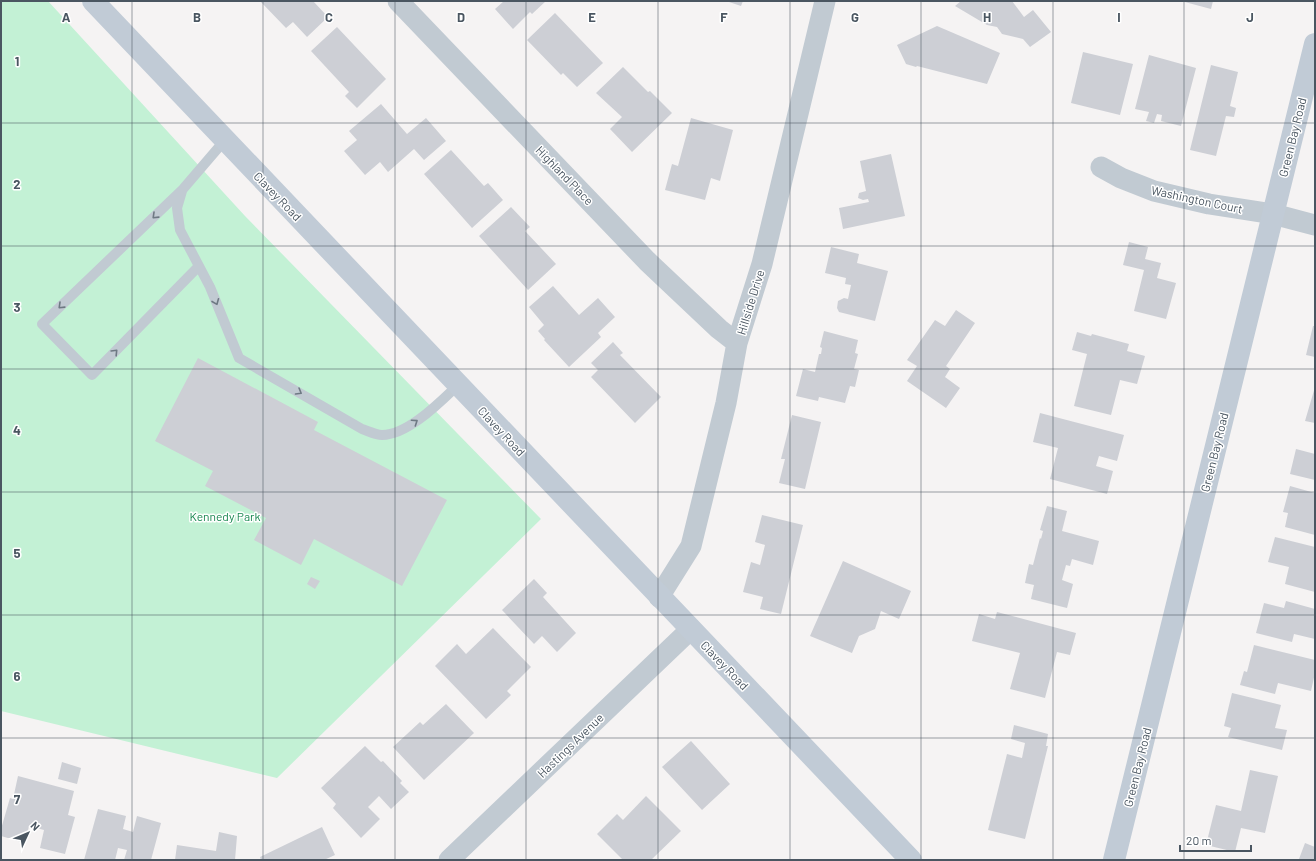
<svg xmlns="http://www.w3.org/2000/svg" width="1316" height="861" font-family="Barlow,sans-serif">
<rect width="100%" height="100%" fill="#f5f3f3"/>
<path fill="#c3f1d5" d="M 1,1 L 48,1 L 245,216 L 541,519 L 277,778 L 1,711 Z"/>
<path fill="#cdcfd5" d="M 260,1 L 313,1 L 328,17 L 307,37 L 293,22 L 286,28 Z
M 504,1 L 546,1 L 532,14 L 530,12 L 513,29 L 495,9 Z
M 726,1 L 743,1 L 741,6 Z
M 961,1 L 1012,1 L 1024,17 L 1033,10 L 1051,32 L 1030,47 L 1023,39 L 1002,34 L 997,27 L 987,25 L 955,6 Z
M 1181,1 L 1213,1 L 1211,9 Z
M 555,13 L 603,63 L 577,87 L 563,73 L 561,75 L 527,40 Z
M 937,26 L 1000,53 L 987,84 L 917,66 L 916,67 L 906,64 L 897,45 Z
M 337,27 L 386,79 L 357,108 L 345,96 L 349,92 L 311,51 Z
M 1083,52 L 1133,64 L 1120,115 L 1071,103 Z
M 1149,55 L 1196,68 L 1181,126 L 1161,121 L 1162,115 L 1157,114 L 1154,123 L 1146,121 L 1149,112 L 1135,109 Z
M 1211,65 L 1238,72 L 1230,106 L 1236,108 L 1234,117 L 1226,116 L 1216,156 L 1190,150 Z
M 623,67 L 648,92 L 650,91 L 672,113 L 632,152 L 610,129 L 622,117 L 596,93 Z
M 381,104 L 407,134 L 426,118 L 446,141 L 424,160 L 414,149 L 388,172 L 380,162 L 365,175 L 344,151 L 357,140 L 349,131 Z
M 691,118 L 733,130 L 720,181 L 711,178 L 705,200 L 665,190 L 672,164 L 678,166 Z
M 451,150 L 484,186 L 488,183 L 503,200 L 472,228 L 424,174 Z
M 891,154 L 905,216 L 843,229 L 839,208 L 869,202 L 868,199 L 863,200 L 858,198 L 859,193 L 866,191 L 860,161 Z
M 511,207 L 530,227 L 525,231 L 556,264 L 528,290 L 479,236 Z
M 1129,242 L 1148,247 L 1145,259 L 1161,263 L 1157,278 L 1176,283 L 1166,319 L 1134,311 L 1144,270 L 1123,265 Z
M 831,247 L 859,254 L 857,263 L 888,271 L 875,321 L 839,312 L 837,308 L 838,301 L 844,298 L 848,299 L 851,285 L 845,284 L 846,278 L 825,273 Z
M 553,286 L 579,315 L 598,298 L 615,317 L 598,333 L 601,337 L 569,367 L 544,340 L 545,339 L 538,331 L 544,325 L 529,307 Z
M 956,310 L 975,323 L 946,366 L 950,369 L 945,377 L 960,388 L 946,408 L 907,381 L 917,366 L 907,360 L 935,320 L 945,326 Z
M 1313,326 L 1315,326 L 1315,357 L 1306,355 Z
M 824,331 L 858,340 L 855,353 L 858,354 L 854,369 L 859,370 L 855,387 L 850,386 L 845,403 L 819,397 L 818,401 L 796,396 L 803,369 L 815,372 L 819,354 L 821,354 L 822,348 L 820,347 Z
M 1077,332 L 1091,336 L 1092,334 L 1129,344 L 1127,351 L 1145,356 L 1137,384 L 1120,380 L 1111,415 L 1074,406 L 1087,354 L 1072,350 Z
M 613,342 L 623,353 L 620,355 L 661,397 L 635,423 L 591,377 L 598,370 L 591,363 Z
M 198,358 L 318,422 L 314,430 L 447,500 L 402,586 L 314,539 L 301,565 L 254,540 L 266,518 L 205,486 L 213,471 L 155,441 Z
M 1315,387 L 1315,423 L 1305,421 Z
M 1040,413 L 1124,435 L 1117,461 L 1099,456 L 1096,466 L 1113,471 L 1107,494 L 1050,479 L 1058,448 L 1033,442 Z
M 792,415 L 821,422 L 805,489 L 779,483 L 785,459 L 781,459 Z
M 1296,449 L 1315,454 L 1315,480 L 1290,474 Z
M 1290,486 L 1315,493 L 1315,535 L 1285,527 L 1288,513 L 1283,512 Z
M 1047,506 L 1067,511 L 1062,531 L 1099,541 L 1093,565 L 1072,559 L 1070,566 L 1066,565 L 1062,580 L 1073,584 L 1067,608 L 1031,599 L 1034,585 L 1025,583 L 1029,564 L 1033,565 L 1040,538 L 1041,539 L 1043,531 L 1040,530 Z
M 762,515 L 803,525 L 781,614 L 760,609 L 763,597 L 743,592 L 751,562 L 760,565 L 765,545 L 755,542 Z
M 1275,537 L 1315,547 L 1315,592 L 1285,584 L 1289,567 L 1268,562 Z
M 843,561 L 911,591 L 899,619 L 881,611 L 875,629 L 859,636 L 852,653 L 810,636 Z
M 311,577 L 320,581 L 315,589 L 307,584 Z
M 534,579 L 547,593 L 543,597 L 576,633 L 557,652 L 542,636 L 534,644 L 502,610 Z
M 1286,601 L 1315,609 L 1315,639 L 1294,634 L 1292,642 L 1256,633 L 1264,603 L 1284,608 Z
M 997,612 L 1076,633 L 1070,655 L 1057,652 L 1045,698 L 1010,689 L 1020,653 L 972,641 L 979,614 L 995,619 Z
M 493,628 L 531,667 L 507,691 L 511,695 L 486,719 L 435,666 L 457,644 L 466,654 Z
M 1254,645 L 1315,660 L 1315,673 L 1311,691 L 1278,683 L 1275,694 L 1240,685 L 1244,671 L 1247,672 Z
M 1232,693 L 1281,705 L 1275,728 L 1287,730 L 1282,750 L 1228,737 L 1231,728 L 1224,726 Z
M 446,704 L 474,733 L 424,780 L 393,747 L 420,722 L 423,725 Z
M 1014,725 L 1048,734 L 1046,746 L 1048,746 L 1025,839 L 988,830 L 1007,754 L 1022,758 L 1025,743 L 1011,739 Z
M 691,741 L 730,784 L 702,810 L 662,767 Z
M 365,746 L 381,762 L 383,761 L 402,781 L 400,783 L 409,792 L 391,809 L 379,796 L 368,807 L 380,819 L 361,838 L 333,808 L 336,804 L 321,788 Z
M 62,762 L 81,768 L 77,784 L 58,779 Z
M 1250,770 L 1278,776 L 1265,833 L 1241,828 L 1235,852 L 1206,845 L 1216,805 L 1241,811 Z
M 18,776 L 74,791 L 68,815 L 75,817 L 65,854 L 40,848 L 44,830 L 29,826 L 25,843 L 1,836 L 1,829 L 10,798 L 13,799 Z
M 646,796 L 681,831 L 651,860 L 623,860 L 597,834 L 617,814 L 623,820 Z
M 98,809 L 126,816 L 123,829 L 133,832 L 137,816 L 161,823 L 151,860 L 124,860 L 127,850 L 118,848 L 115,860 L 84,860 Z
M 322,827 L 335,855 L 324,860 L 261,860 L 260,857 Z
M 219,832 L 237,836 L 235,860 L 175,860 L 177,845 L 216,851 Z
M 1305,843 L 1315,847 L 1315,860 L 1299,859 Z"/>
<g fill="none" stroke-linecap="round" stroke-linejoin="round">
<path stroke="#c1cad2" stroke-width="10" d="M 182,191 L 177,208 L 180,230 L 210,287 L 239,358 L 362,429 C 368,431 376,435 382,435 C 408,435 440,402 458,385
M 198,267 L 92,375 L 42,324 L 183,189 L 225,140"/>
<path stroke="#c1cad2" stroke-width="21" d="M 398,1 L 647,261 L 719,329 L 737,343
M 1101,167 L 1121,178 L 1154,191 L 1209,204 L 1273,214 L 1315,225
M 659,597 L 691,546 L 726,403 L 737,343 L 762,264 L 825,1
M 449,860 L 691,629"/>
<path stroke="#c1cbd6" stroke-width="22" d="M 93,1 L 911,860
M 1114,860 L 1315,44"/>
</g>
<defs><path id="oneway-chevron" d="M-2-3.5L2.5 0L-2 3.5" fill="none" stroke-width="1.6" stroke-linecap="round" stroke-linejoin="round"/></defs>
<g stroke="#6e7983">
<use href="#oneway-chevron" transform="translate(155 216) rotate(136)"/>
<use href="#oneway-chevron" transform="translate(216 302) rotate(68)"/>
<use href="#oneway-chevron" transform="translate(61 306) rotate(136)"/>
<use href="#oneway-chevron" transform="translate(115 352) rotate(-46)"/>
<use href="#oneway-chevron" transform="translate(299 392) rotate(30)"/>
<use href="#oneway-chevron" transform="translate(415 422) rotate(-34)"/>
</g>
<path fill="none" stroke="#4a5661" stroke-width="1" stroke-opacity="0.55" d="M 132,1 L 132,860M 263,1 L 263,860M 395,1 L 395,860M 526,1 L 526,860M 658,1 L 658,860M 790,1 L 790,860M 921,1 L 921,860M 1053,1 L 1053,860M 1184,1 L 1184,860M 1,123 L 1315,123M 1,246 L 1315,246M 1,369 L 1315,369M 1,492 L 1315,492M 1,615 L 1315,615M 1,738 L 1315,738"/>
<g text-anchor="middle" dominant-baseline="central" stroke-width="3" stroke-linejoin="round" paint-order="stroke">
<g font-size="12" fill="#4a5661" stroke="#fff">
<text transform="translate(1292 137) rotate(-76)">Green Bay Road</text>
<text transform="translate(565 175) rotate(46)">Highland Place</text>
<text transform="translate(278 196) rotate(46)">Clavey Road</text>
<text transform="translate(1197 199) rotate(12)">Washington Court</text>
<text transform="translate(750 302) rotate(-73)">Hillside Drive</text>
<text transform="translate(502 431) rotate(47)">Clavey Road</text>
<text transform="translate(1214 452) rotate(-76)">Green Bay Road</text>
<text transform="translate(725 665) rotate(46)">Clavey Road</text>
<text transform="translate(570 745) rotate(-44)">Hastings Avenue</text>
<text transform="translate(1137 767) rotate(-76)">Green Bay Road</text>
</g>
<g font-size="12" fill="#17864f" stroke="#fff">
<text x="225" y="516">Kennedy Park</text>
</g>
</g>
<g font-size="13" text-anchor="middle" font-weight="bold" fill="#4a5661" stroke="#fff" stroke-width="3" stroke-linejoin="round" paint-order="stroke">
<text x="66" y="22">A</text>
<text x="197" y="22">B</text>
<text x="329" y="22">C</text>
<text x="461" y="22">D</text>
<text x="592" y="22">E</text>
<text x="724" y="22">F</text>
<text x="855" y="22">G</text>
<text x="987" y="22">H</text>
<text x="1119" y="22">I</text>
<text x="1250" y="22">J</text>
<text x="17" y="66">1</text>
<text x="17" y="189">2</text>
<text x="17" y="312">3</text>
<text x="17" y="435">4</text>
<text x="17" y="558">5</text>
<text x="17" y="681">6</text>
<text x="17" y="804">7</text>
</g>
<rect width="1316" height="861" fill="none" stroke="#4a5661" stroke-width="4"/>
<g transform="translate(28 833) rotate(46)" stroke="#ffffff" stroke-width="3" paint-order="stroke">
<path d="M0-3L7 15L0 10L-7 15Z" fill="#4a5661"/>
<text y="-6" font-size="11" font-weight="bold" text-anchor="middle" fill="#4a5661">N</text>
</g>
<path d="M1180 845v6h71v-6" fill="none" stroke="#4a5661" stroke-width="2"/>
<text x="1186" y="845" font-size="12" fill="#4a5661" stroke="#ffffff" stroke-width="3" paint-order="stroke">20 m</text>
</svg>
